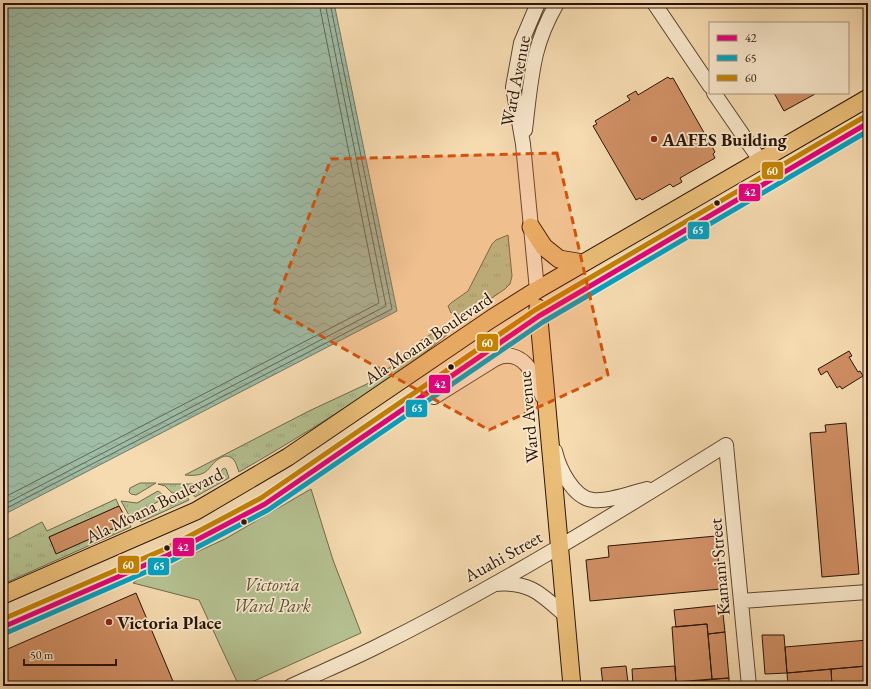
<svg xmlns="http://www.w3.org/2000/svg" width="871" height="689" font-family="'EB Garamond',serif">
<defs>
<pattern id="grass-tufts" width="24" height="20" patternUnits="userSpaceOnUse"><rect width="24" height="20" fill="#b5c191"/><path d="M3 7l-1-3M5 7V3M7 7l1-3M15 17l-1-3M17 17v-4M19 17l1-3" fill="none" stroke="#9ca57c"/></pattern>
<pattern id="water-waves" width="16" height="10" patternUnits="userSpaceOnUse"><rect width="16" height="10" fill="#9ebca6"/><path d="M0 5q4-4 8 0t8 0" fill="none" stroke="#88a18d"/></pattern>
</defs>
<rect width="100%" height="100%" fill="#f6dbb0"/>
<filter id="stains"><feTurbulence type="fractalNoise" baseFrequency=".005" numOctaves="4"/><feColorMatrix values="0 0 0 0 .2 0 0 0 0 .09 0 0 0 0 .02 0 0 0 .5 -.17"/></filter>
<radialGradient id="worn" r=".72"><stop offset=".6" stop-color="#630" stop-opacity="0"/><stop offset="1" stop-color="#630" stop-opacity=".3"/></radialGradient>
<path fill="url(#grass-tufts)" stroke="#706a4c" d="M 544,3 L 550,3 L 524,84 L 523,84 L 521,82 L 529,40 Z
M 508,235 L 512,276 L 510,284 L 505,289 L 467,315 L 461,316 L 451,313 L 448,306 L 451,303 L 468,291 L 492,244 L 496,240 Z
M 442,332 L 449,332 L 449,333 C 431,349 411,363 391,377 C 342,411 291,442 239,472 C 236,464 235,456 225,456 C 206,462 214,478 185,475 L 309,411 L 369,383 L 398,361 L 420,341 L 433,333 L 433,335 Z
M 224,468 L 226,469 L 229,478 L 195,497 L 192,491 L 210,481 Z
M 140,483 L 156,483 L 136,495 L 131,494 L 129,492 L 130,488 Z
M 158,484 L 197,484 L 178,493 L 172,493 L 165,486 Z
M 158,491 L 163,495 L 161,500 L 130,517 L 121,501 L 137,503 Z
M 187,497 L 189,500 L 141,522 L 140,520 L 164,507 L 170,501 L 180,500 Z
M 116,499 L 119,506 L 49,537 L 56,553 L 128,522 L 131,527 L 3,584 L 3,542 L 42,522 L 47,531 Z"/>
<path fill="#b5c191" stroke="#706a4c" d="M 311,489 L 333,560 L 361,633 L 243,686 L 239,686 L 199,600 L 133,583 L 140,578 L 225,539 Z"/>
<path fill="url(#water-waves)" stroke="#707966" d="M 5,3 L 334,3 L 397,311 L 3,515 L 3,4 Z"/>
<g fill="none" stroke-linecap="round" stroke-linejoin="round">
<path stroke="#646856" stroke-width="1" d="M 3,498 L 379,303 L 319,3
M 3,505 L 386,306 L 325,3
M 3,510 L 392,309 L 330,3"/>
</g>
<path fill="#d08f64" stroke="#2a1407" d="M 668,77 L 670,79 L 673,78 L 715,152 L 713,154 L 715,158 L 680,178 L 682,182 L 673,187 L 670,184 L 642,200 L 640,198 L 636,200 L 593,126 L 597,124 L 595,121 L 630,100 L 627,96 L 636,91 L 638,95 Z
M 774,93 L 815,93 L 815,94 L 784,111 Z
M 849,351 L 852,356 L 849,357 L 858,372 L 860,371 L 863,376 L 842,389 L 840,386 L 837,388 L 827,371 L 821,375 L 818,369 Z
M 846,423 L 859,574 L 822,577 L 810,433 L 826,432 L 825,425 Z
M 119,506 L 128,522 L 56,554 L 49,537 Z
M 716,536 L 721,589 L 590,601 L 586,560 L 609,557 L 608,546 Z
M 136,593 L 175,686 L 3,686 L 3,651 Z
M 722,605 L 725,632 L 708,634 L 707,624 L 676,627 L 674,610 Z
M 707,624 L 712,679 L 676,682 L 672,627 Z
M 725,632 L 729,678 L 712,679 L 708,634 Z
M 762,635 L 784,635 L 787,673 L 765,674 Z
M 868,640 L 868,666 L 787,673 L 785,647 Z
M 626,666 L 628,683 L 633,683 L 633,686 L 599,686 L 603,685 L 601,668 Z
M 675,666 L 676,682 L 664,684 L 664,686 L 633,686 L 632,669 Z
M 866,666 L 868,686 L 832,686 L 831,669 Z
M 831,669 L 832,686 L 788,686 L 787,673 Z
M 729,678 L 729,686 L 664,686 L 664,684 Z"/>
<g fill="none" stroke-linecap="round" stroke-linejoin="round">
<g stroke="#5d4631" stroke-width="16">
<path id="minor" d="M 654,3 L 710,86
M 714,93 L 760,160
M 525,130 C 528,105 530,79 536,54 C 540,37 548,19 557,3
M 537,290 L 523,144 L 513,87 L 521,43 L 538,3
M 434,397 L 495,359 C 521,346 536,374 542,396
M 555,451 C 559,468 573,498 593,500 C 608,502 631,493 647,489
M 495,584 C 530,581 541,594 566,616
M 741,601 L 868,592
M 291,686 C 319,673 348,661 376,647 C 497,587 612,516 726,445 L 749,686"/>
</g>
<g stroke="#2a1407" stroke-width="19">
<path id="major" d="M 531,227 L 544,247 L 559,259 L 583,263
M 538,308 L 572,686
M 3,595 L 196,511 L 288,457 L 491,319 L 537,290 L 868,98
M 3,627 L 168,555 L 265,504 L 539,316 L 868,123"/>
</g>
<use href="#minor" stroke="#f9e8cc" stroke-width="14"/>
<use href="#major" stroke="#ebbe78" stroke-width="17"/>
<g stroke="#f9e8cc" stroke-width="8">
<path id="bus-1" d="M 3,627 L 168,555 L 265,504 L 539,316 L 868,123"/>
</g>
<g stroke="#f9e8cc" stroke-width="8">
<path id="bus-2" d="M 6,633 L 171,561 L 268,510 L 543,322 L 868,131"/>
</g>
<g stroke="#f9e8cc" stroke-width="8">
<path id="bus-3" d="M 3,619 L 165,549 L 261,498 L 535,310 L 864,117"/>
</g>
<use href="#bus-1" stroke="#e5007d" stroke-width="5"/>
<use href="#bus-2" stroke="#02a2c4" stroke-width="5"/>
<use href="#bus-3" stroke="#c48202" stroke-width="5"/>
</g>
<path fill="#d5520c" fill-opacity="0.2" stroke="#d5520c" stroke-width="3" stroke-dasharray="8 5" stroke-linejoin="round" d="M 557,153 L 608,375 L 489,430 L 273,309 L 331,159 Z"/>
<g fill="#8f2418" stroke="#f9e8cc" stroke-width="1.5">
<circle cx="654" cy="139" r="4"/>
<circle cx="109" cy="622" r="4"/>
</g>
<g fill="#2a1407" stroke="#f9e8cc" stroke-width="1.5">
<circle cx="717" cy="203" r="3.5"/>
<circle cx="451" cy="367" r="3.5"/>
<circle cx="244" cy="522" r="3.5"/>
<circle cx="167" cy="548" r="3.5"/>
</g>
<g text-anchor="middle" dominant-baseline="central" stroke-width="3.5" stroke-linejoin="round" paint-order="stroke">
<g font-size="18" fill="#2a1407" stroke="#f9e8cc">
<text transform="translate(515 81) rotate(-79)">Ward Avenue</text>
<text transform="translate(428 338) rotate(-34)">Ala Moana Boulevard</text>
<text transform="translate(528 417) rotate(-95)">Ward Avenue</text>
<text transform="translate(154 505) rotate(-26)">Ala Moana Boulevard</text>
<text transform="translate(503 556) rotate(-29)">Auahi Street</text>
<text transform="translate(719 567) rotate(-95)">Kamani Street</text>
</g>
<g font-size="18" font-weight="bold" fill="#2a1407" stroke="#f9e8cc" text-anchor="start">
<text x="662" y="139">AAFES Building</text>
<text x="117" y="622">Victoria Place</text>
</g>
<g font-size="18" font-style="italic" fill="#5b5137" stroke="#f9e8cc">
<text x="272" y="584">Victoria<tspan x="272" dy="21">Ward Park</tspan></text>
</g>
</g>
<g stroke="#f9e8cc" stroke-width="1.5">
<rect x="761" y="161" width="23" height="19" rx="4" fill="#c48202"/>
<rect x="738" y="183" width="23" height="19" rx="4" fill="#e5007d"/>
<rect x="687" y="221" width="23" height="19" rx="4" fill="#02a2c4"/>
<rect x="476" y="333" width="23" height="19" rx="4" fill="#c48202"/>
<rect x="428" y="374" width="23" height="20" rx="4" fill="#e5007d"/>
<rect x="405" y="399" width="23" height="19" rx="4" fill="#02a2c4"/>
<rect x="172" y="537" width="23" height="20" rx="4" fill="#e5007d"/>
<rect x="117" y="555" width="23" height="19" rx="4" fill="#c48202"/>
<rect x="147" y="557" width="23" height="19" rx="4" fill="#02a2c4"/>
</g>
<g font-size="11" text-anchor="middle" font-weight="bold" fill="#fff">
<text x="772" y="175">60</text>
<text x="750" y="196">42</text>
<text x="698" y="234">65</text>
<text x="487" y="347">60</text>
<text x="440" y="388">42</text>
<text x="417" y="412">65</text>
<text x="183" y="551">42</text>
<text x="128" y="569">60</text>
<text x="159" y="570">65</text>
</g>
<rect width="871" height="689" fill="none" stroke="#f6dbb0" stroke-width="16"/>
<rect x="4" y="4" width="863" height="681" fill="none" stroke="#2a1407" stroke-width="2"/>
<rect x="8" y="8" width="855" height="673" fill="none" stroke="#2a1407"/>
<rect x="709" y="22" width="140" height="72" fill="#f9e8cc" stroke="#a6937d"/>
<rect x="717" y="35" width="20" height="6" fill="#e5007d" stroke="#a6937d"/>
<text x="745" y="42" font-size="12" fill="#2a1407">42</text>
<rect x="717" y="55" width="20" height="6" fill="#02a2c4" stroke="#a6937d"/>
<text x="745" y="62" font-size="12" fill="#2a1407">65</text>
<rect x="717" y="75" width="20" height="6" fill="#c48202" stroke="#a6937d"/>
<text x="745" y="82" font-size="12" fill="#2a1407">60</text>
<path d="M24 659v6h92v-6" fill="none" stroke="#2a1407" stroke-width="2"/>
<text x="30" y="659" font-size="12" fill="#2a1407" stroke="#f9e8cc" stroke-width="3" paint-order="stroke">50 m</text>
<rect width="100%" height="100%" filter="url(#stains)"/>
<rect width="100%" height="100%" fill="url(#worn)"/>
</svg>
